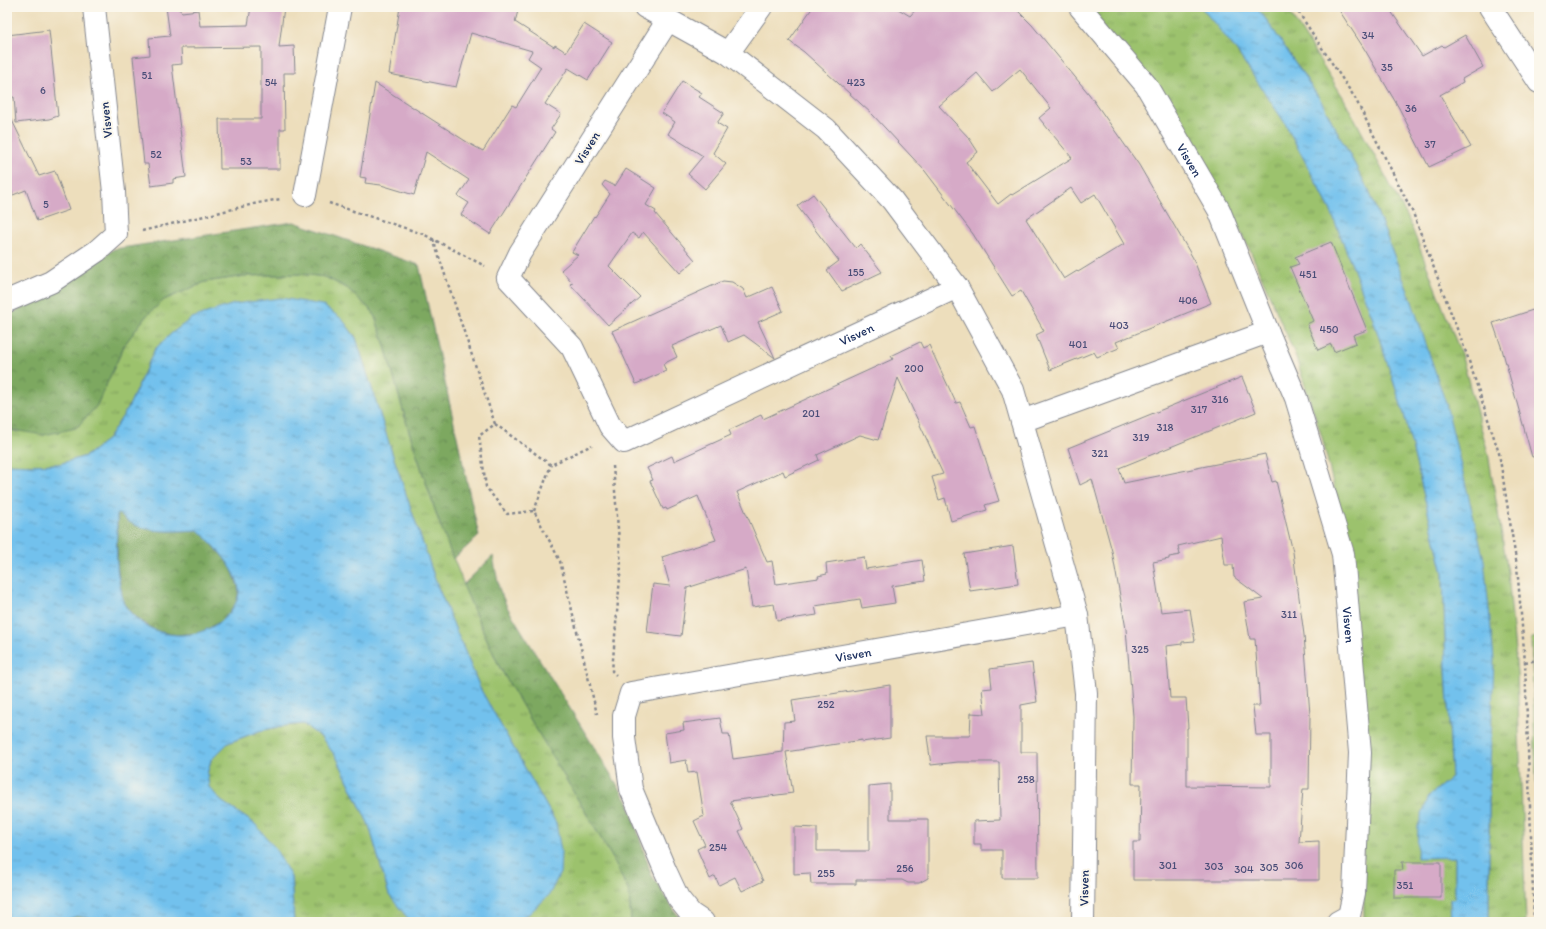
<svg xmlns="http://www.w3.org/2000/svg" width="1546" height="929" font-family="Itim,sans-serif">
<defs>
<pattern id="grass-tufts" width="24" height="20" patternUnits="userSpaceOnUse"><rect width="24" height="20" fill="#9cc26d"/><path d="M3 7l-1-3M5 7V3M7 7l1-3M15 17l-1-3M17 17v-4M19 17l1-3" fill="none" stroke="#7e9e5d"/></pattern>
<pattern id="forest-crowns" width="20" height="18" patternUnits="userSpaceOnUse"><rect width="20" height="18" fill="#7da860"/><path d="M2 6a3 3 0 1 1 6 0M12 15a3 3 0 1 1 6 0" fill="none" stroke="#668952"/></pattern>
<pattern id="water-ripples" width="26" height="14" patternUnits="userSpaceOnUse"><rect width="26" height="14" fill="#72c1ed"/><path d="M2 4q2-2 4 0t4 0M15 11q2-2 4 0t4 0" fill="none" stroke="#5d9dc3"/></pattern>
</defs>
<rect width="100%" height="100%" fill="#fbf7ec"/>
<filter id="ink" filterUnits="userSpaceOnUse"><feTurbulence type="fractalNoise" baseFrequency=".025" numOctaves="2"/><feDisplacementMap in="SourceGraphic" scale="8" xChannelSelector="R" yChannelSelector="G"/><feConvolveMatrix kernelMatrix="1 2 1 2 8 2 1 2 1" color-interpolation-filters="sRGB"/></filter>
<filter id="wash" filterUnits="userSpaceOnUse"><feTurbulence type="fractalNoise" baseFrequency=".012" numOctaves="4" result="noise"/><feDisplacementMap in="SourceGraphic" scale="16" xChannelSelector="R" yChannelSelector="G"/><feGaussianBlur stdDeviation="0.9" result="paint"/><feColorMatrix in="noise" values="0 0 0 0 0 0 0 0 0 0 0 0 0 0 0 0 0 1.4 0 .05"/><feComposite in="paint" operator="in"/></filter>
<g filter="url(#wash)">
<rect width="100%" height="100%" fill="#eddebc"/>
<path fill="url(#grass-tufts)" stroke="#5c7866" d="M 1088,7 L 1201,7 L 1234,47 L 1285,123 L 1330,209 L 1372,316 L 1404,414 L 1443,573 L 1446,669 L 1452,777 L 1429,796 L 1417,857 L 1455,857 L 1455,899 L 1450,899 L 1451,922 L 1364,922 L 1362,740 L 1345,534 L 1322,437 L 1294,352 L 1250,250 L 1230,211 Z
M 1256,7 L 1286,7 L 1343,97 L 1408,218 L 1461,354 L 1488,453 L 1508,572 L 1517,674 L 1526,922 L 1489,922 L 1489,795 L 1412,302 L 1369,191 L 1321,101 L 1268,22 Z
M 301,274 L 325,277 L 347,288 L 373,312 L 383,339 L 408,428 L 438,519 L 475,613 L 500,668 L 612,857 L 629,892 L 631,922 L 515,922 L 530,913 L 556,823 L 481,690 L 437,585 L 393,456 L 356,338 L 342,319 L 192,319 L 172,333 L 155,349 L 128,408 L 108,439 L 86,456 L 59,464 L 31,465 L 7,464 L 7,429 L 17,432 L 96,407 L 125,344 L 146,316 L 164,300 L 205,282 L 245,276 Z
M 1539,637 L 1539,860 L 1531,638 Z
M 303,724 L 321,737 L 337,758 L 369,825 L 389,895 L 411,922 L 294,922 L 291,877 L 255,824 L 221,801 L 209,787 L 207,774 L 211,760 L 228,743 L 259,731 L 283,726 Z
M 77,916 L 97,920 L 99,922 L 61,922 Z"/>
<path fill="url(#forest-crowns)" stroke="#4c6c5f" d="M 294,222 L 419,265 L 479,536 L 453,559 L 438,519 L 408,428 L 383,339 L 373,312 L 347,288 L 325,277 L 301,274 L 245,276 L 205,282 L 164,300 L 146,316 L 125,344 L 96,407 L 76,428 L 44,435 L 7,429 L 7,316 L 51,292 L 114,249 Z
M 117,512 C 144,534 164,532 198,530 L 210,542 L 231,566 L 239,590 L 236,604 L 223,620 L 201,633 L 177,635 L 156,631 L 137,618 L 123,603 L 117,565 Z
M 493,556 L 499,588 L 507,607 L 628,802 L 651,874 L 680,919 L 684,922 L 631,922 L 629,892 L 612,857 L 500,668 L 475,613 L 463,585 Z"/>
<path fill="url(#water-ripples)" stroke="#4678a6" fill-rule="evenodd" d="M 1201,7 L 1256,7 L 1268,22 L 1321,101 L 1369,191 L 1412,302 L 1446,404 L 1484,560 L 1494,659 L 1489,795 L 1489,922 L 1451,922 L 1450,899 L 1455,899 L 1455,857 L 1417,858 L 1418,826 L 1429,796 L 1452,777 L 1446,669 L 1443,573 L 1404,414 L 1372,316 L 1330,209 L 1285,123 L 1234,47 Z
M 281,298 L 322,305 L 342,319 L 356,338 L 393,456 L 437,585 L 481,690 L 556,823 L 561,851 L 560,873 L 549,895 L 530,913 L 515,922 L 411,922 L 389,895 L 369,825 L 337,758 L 321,737 L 303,724 L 283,726 L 259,731 L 228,743 L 211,760 L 207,774 L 209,787 L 221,801 L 255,824 L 275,848 L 291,877 L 294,922 L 99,922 L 97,920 L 77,916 L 61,922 L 7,922 L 7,464 L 31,465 L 59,464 L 86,456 L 108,439 L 128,408 L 155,349 L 172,333 L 192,318 L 234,304 ZM 117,513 C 121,515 125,520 129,522 C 150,534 175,531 198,530 C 213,544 236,567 239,589 C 240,596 235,605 231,611 C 202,646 148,642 124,604 C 122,600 122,593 121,589 C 119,581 117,573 117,565 C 116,548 117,530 117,513 Z"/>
<g id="blocks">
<path fill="#d6aac7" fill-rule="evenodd" d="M 166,7 L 176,7 L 182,12 L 198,10 L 200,26 L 248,25 L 251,7 L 284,7 L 279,47 L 294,46 L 295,73 L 284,73 L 285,129 L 280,129 L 280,169 L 220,169 L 219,119 L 261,119 L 261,47 L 181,48 L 182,64 L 172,65 L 186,177 L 173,179 L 173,183 L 151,186 L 148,164 L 144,164 L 133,57 L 150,55 L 149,38 L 170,36 Z
M 400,7 L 519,7 L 515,22 L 554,47 L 555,45 L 566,52 L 584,24 L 612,42 L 588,80 L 568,68 L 545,104 L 561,114 L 551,129 L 555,132 L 490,234 L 461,215 L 469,203 L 458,196 L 469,180 L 426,152 L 414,195 L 381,185 L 365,183 L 366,178 L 360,177 L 375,83 L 470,144 L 483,151 L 512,105 L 516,107 L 541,67 L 528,58 L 532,51 L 471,33 L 456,87 L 389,74 Z
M 813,7 L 895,7 L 910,16 L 918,7 L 1014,7 L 1032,25 L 1089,94 L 1139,165 L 1193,258 L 1211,303 L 1116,342 L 1119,348 L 1097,357 L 1094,352 L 1050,370 L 1036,335 L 1044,331 L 1021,291 L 1012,296 L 973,234 L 925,171 L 872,114 L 804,52 L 789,41 ZM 1020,69 L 1051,108 L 1039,118 L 1072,158 L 1012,195 L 1011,194 L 998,204 L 966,162 L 978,152 L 969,138 L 939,106 L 977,73 L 993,92 ZM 1071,188 L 1081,203 L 1095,194 L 1124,244 L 1078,272 L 1077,271 L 1064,279 L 1026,219 Z
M 1337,7 L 1388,7 L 1422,56 L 1442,45 L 1444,47 L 1465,35 L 1483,67 L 1462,79 L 1463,82 L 1440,95 L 1471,147 L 1429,167 L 1399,108 L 1365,50 Z
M 49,30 L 58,116 L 49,119 L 16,123 L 14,97 L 7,98 L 7,35 Z
M 682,81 L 702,93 L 699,97 L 724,113 L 717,123 L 727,129 L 713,153 L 726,164 L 705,189 L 688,174 L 703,156 L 668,134 L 675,122 L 662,113 Z
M 7,110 L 39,176 L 55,171 L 69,210 L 37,221 L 26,190 L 13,195 L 7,179 Z
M 626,169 L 656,188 L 646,205 L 656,211 L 655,213 L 695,260 L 680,273 L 643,232 L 639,238 L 632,233 L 609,266 L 640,297 L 608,325 L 570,284 L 573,283 L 561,270 L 578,255 L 572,252 L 594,216 L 595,217 L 610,194 L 602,185 L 605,181 L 615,186 Z
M 813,194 L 856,248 L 860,244 L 882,272 L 842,291 L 827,270 L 839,261 L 797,206 Z
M 1331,242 L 1367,330 L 1353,335 L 1356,343 L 1334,352 L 1331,344 L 1318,350 L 1307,324 L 1313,321 L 1290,267 L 1299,264 L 1295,257 Z
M 723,281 L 732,282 L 743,289 L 747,298 L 772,287 L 783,311 L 758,322 L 775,358 L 744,335 L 728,342 L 721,325 L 672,346 L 677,357 L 663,364 L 666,371 L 636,384 L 612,331 Z
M 1539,308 L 1539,456 L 1532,457 L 1502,349 L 1493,323 Z
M 920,342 L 923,348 L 929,345 L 956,403 L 960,402 L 971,427 L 975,426 L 999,501 L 985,505 L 987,510 L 951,521 L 945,498 L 939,500 L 932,477 L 943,474 L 898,378 L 878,440 L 860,435 L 817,455 L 819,460 L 785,476 L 783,471 L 737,492 L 767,562 L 772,561 L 776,584 L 819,578 L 818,576 L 827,574 L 826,563 L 864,557 L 866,569 L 922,560 L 925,581 L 892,586 L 895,603 L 862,608 L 860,599 L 815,606 L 817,615 L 777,621 L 774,604 L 752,607 L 746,569 L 687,588 L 681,636 L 647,632 L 653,584 L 670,586 L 662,557 L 716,540 L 698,496 L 667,510 L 666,508 L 663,509 L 650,481 L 653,480 L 647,468 L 672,456 L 674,461 L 731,435 L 729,430 L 761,415 L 763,419 L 847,380 L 893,359 L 891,356 Z
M 1242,377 L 1256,412 L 1119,468 L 1124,483 L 1265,454 L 1272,482 L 1276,481 L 1293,552 L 1304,635 L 1310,715 L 1309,789 L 1303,789 L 1299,842 L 1319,841 L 1319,880 L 1133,880 L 1133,842 L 1140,842 L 1141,784 L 1132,784 L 1133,716 L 1126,629 L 1112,551 L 1092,479 L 1080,485 L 1068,448 ZM 1221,536 L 1225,565 L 1233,565 L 1234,577 L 1263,599 L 1244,602 L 1250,639 L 1255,639 L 1260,706 L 1253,706 L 1256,735 L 1271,735 L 1271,787 L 1187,786 L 1187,728 L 1188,728 L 1186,698 L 1170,698 L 1166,646 L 1182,644 L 1182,642 L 1195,641 L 1190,609 L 1161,612 L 1153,562 L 1169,559 L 1169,557 L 1180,555 L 1178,546 Z
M 1013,546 L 1018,584 L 970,591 L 964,554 Z
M 1032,663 L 1037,702 L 1021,705 L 1021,752 L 1037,752 L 1038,878 L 1002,878 L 1002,850 L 981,850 L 981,844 L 974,844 L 974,821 L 1000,820 L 999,762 L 958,762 L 931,765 L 927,736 L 970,736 L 971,713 L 985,714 L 982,689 L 992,688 L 990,669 Z
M 890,685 L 890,738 L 862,742 L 862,740 L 786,752 L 793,793 L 730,801 L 743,829 L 739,831 L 763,881 L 742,891 L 735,877 L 719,885 L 715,876 L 710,879 L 697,849 L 705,845 L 694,821 L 704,816 L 697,772 L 688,773 L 686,760 L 669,763 L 665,733 L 684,730 L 683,723 L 720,718 L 723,734 L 729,734 L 733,759 L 783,752 L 784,722 L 795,721 L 792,700 Z
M 890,784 L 890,819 L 928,819 L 928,878 L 919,883 L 908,883 L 902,880 L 856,880 L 856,884 L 811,884 L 810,873 L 794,874 L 794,827 L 817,828 L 817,851 L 869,851 L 869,786 Z
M 1402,862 L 1441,862 L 1441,898 L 1394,898 L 1394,870 L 1403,870 Z"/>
</g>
</g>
<g filter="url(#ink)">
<use href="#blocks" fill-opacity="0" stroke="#84868d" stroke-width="1"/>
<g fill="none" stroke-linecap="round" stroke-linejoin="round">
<g stroke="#84868d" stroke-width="24">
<g id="minor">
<path d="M 645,7 L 728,53 L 826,129 L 892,200 L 957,287 L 1013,390 L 1077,615 L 1086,693 L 1083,922"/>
<path id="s1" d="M 1080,7 L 1146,85 L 1219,210 L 1268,332 L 1296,398 L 1343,554 L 1360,753 L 1354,893 L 1349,916 L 1338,922"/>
<path d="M 1490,7 L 1539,82"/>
<path id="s2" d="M 668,20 L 520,253 L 508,278 L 572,347 L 610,426 L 624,442 L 957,287"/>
<path d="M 728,53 L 761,7"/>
<path d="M 305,195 L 340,7"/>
<path d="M 7,301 L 51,282 L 97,251 L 116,234 L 114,192 L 94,7"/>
<path d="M 1022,421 L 1268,332"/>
<path id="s3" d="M 703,922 L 691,914 L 678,898 L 665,870 L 631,789 L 624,738 L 624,716 L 631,693 L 1077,615"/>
</g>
</g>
<path stroke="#84868d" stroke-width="2.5" stroke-dasharray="3 3" stroke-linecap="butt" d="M 1295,7 L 1355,98 L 1413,213 L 1467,355 L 1499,453 L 1517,566 L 1525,662 L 1534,922
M 329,203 L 423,234 L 485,266
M 142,231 L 258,203 L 281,199
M 433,239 L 495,424 L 479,436 L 486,487 L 507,514 L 534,511 L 560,561 L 597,714
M 495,424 L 551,465 L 592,445
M 613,466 L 621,566 L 612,671 L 616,675
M 534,511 L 551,465
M 1525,662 L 1539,660"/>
<use href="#minor" stroke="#fff" stroke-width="22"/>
</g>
</g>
<g text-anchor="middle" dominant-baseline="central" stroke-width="4" stroke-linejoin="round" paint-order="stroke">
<g font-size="11" fill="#4a4e78">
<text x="1368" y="35">34</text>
<text x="1387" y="67">35</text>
<text x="147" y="75">51</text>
<text x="271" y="82">54</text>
<text x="856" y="82">423</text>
<text x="43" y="90">6</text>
<text x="1411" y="108">36</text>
<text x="1430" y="144">37</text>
<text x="156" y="154">52</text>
<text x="246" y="161">53</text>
<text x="46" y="204">5</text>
<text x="856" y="272">155</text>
<text x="1308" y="274">451</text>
<text x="1188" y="300">406</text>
<text x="1119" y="325">403</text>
<text x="1329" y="329">450</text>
<text x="1078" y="344">401</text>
<text x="914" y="368">200</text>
<text x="1220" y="399">316</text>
<text x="1199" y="409">317</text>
<text x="811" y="413">201</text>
<text x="1165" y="427">318</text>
<text x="1141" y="437">319</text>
<text x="1100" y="453">321</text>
<text x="1289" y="614">311</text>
<text x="1140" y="649">325</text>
<text x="826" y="704">252</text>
<text x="1026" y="779">258</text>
<text x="718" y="847">254</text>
<text x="1168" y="865">301</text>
<text x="1294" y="865">306</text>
<text x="1214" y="866">303</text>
<text x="1269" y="867">305</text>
<text x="905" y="868">256</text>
<text x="1244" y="869">304</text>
<text x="826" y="873">255</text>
<text x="1405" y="885">351</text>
</g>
<g font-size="13" fill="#1b2f5e" stroke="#fbf7ec">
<text transform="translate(106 120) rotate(-96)">Visven</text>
<text transform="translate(587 148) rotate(-58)">Visven</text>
<text stroke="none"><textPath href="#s1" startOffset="189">Visven</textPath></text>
<text stroke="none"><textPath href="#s2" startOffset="763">Visven</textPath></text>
<text stroke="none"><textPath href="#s1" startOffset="684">Visven</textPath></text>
<text stroke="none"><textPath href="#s3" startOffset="477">Visven</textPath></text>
<text transform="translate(1084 888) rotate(-89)">Visven</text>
</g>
</g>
<rect width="1546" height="929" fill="none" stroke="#fbf7ec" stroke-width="24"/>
</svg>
